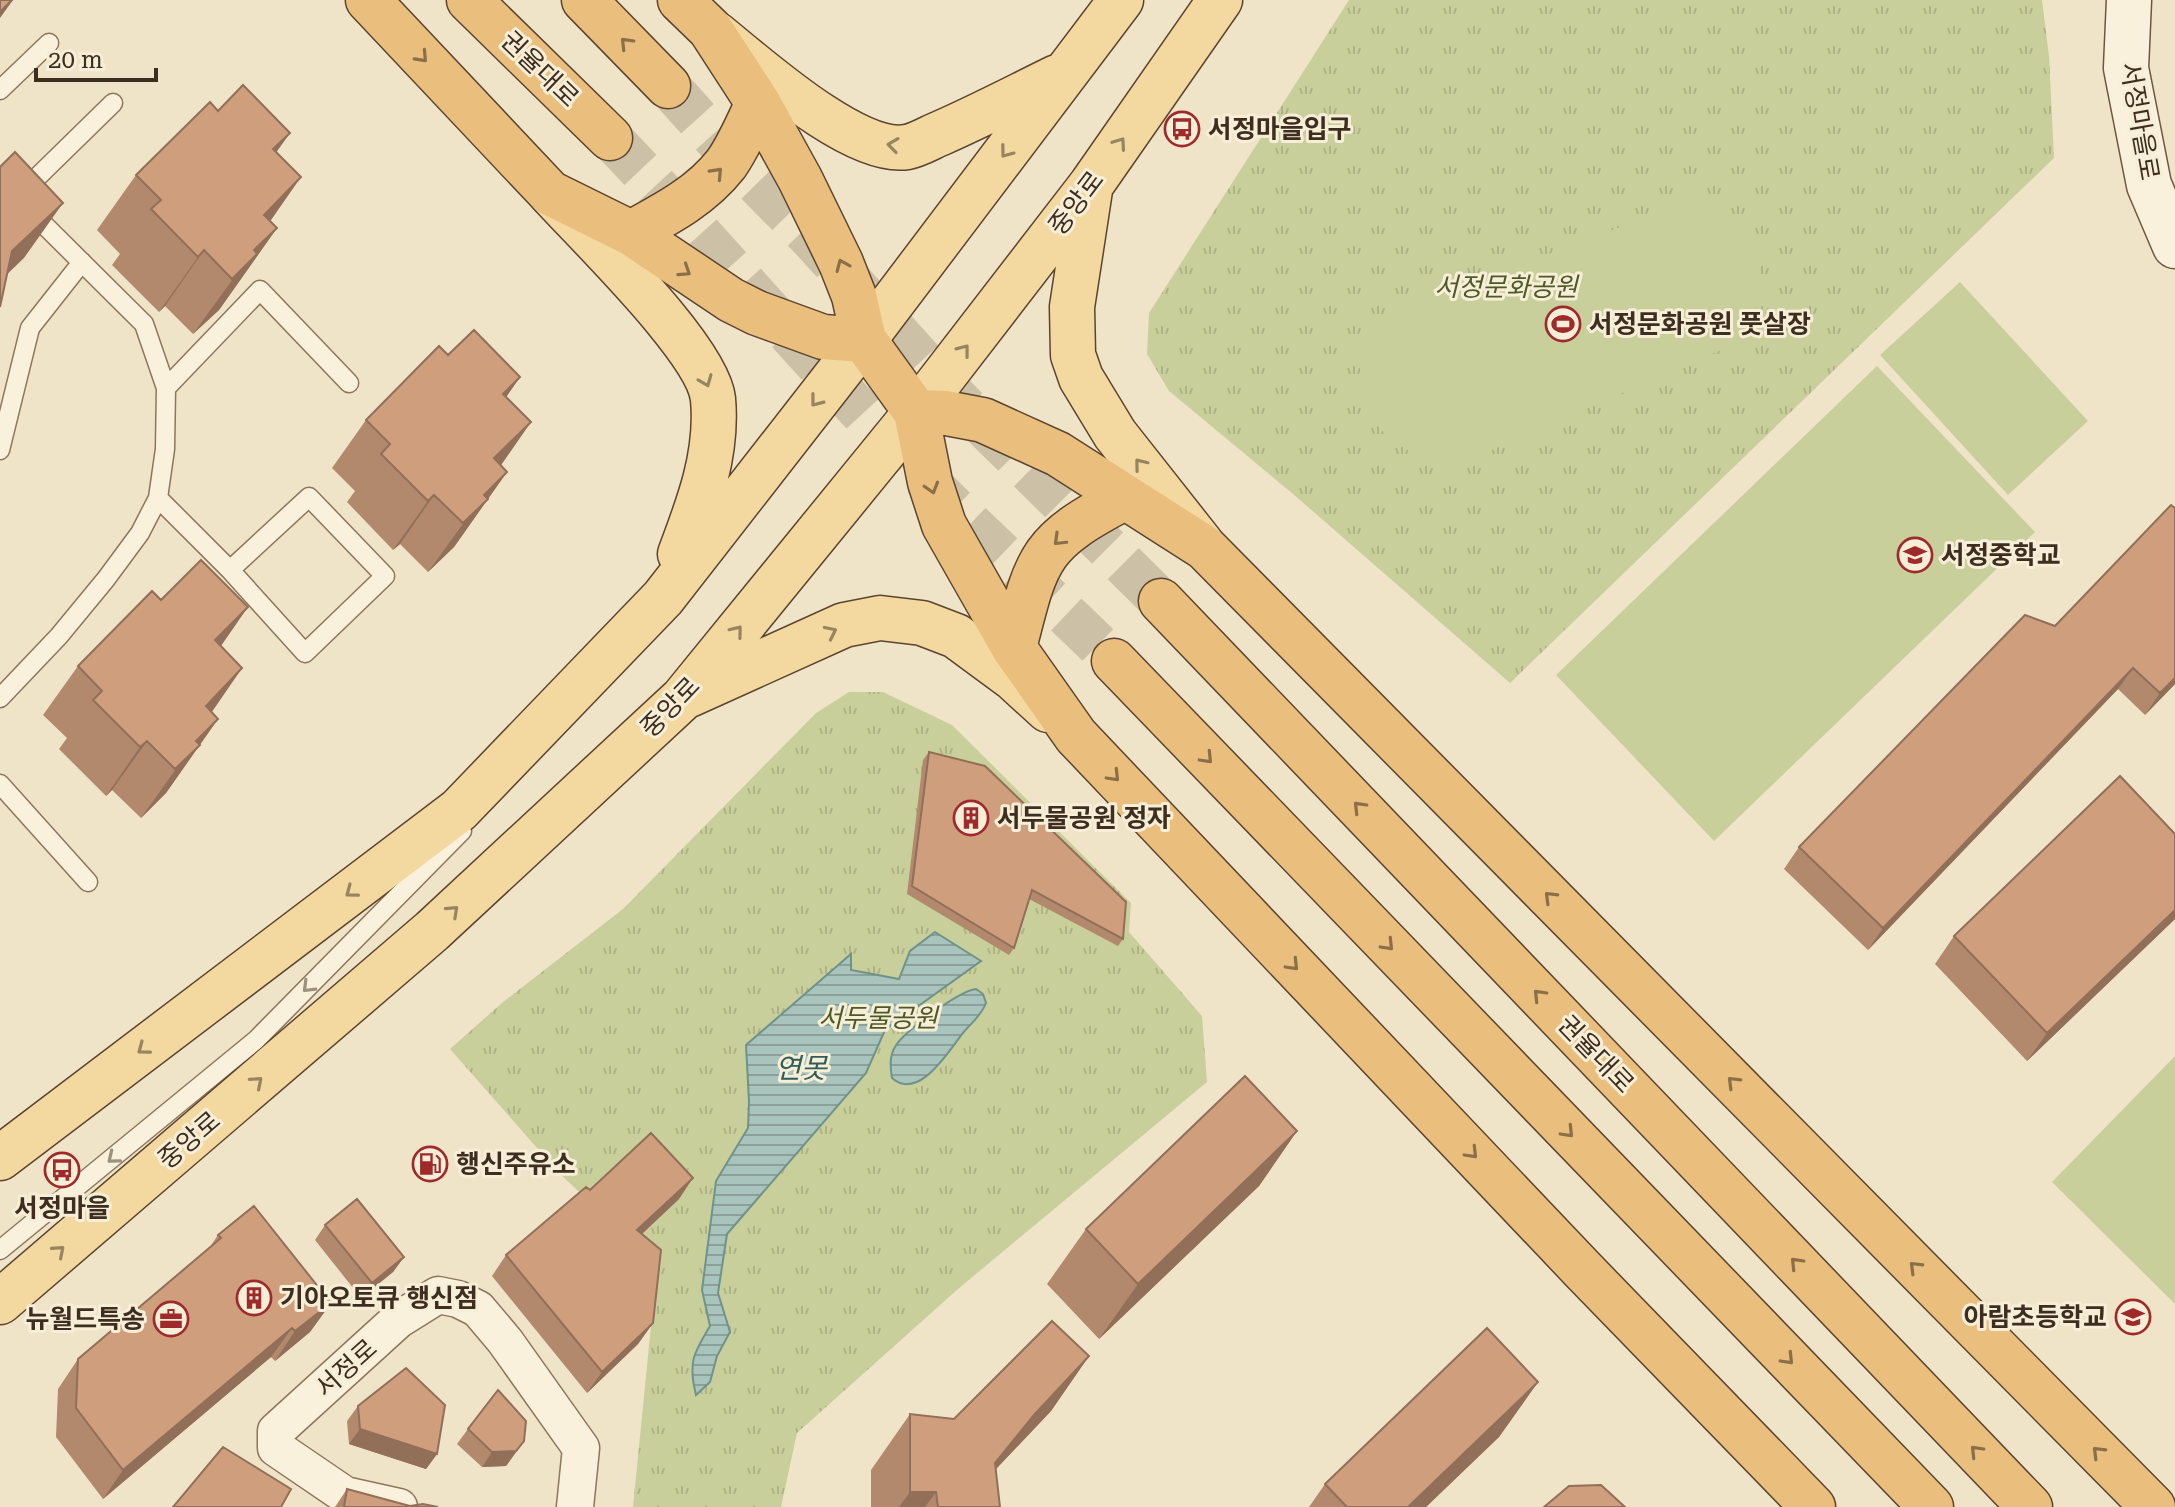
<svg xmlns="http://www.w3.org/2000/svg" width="2175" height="1507" font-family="'Roboto Serif','Noto Sans KR',serif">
<defs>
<pattern id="grass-tufts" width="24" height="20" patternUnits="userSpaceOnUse" patternTransform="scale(2)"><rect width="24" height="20" fill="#c9cf9b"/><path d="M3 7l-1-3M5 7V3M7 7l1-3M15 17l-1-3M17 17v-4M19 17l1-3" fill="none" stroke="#aeb285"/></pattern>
<pattern id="water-rules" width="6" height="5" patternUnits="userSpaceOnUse" patternTransform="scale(2)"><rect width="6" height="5" fill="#a9c4bc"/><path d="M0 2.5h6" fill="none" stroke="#8ba098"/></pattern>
</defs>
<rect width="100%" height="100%" fill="#f0e4c8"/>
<path fill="url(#grass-tufts)" d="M 1349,0 L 2042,0 L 2049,56 L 2054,158 L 1510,683 L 1293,494 L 1169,391 L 1147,354 L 1149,313 Z
M 849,692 L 883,692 L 952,725 L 1131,903 L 1129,932 L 1202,1016 L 1207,1082 L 958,1289 L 797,1433 L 781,1507 L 633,1507 L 657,1265 L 559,1173 L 450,1049 L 503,1002 L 623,909 L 816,713 Z"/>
<path fill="#c9cf9b" d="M 1685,203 L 1712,208 L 1735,225 L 1758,253 L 1761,287 L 1754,320 L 1737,343 L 1476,457 L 1430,463 L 1392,441 L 1363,411 L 1360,368 L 1375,330 L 1404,308 Z
M 1960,282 L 2088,421 L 2008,495 L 1880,355 Z
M 1877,366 L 2035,532 L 1714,841 L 1556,675 Z
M 2175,1056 L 2175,1304 L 2052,1182 Z"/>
<path fill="url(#water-rules)" stroke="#6f938a" stroke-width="2" d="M 935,932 L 981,961 L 885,1030 L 866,1073 L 727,1234 L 718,1293 L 730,1332 L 717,1356 L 710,1382 L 696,1395 C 688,1363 693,1354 710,1326 L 702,1290 L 716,1181 L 748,1128 L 749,1101 L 746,1045 L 851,954 L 851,970 L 899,979 L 910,951 Z
M 976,989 L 983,994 L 986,1003 C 981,1016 972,1022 963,1033 C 949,1050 919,1102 892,1078 C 890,1067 889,1056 895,1047 C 903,1032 959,991 976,989 Z"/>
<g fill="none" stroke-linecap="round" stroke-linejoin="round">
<path stroke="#ccc0a6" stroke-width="44" stroke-dasharray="44 22" stroke-linecap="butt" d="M 668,86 L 741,167 L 812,239 L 957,399 L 1161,601
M 610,138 C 720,251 820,373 931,485 C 990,545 1054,601 1114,661"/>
<g stroke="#8d765c" stroke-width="21">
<path id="service" d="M 0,90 L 49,43
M 0,181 L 144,324 L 166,388 L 165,449 L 158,498 L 140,533 L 106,579 L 59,636 L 0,698
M 21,193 L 113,103
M 166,388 L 260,290 L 349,383
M 0,450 L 30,328 L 82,262
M 158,498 L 230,570 L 305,653 L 385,576 L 309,497 L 230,570
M 0,784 L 88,882
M 0,1250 L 256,1040 L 462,831"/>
</g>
<g stroke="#8d765c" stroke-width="39">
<path id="minor" d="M 399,1507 L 345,1495 L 276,1448 L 276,1431 L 398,1320 L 438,1295 L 458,1299 L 478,1309 L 505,1341 L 581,1448 L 575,1507"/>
</g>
<g stroke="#6f573f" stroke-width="47">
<path id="secondary" d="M 2129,0 L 2126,68 L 2149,185 L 2175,246"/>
</g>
<g stroke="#5b4430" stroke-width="47">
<path id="primary" d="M 716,34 C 756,66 855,156 907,147 C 918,145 931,137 941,133 C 980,116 1018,96 1057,77
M 1090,190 L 1072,307 L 1073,355 L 1081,378 L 1115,434 L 1201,543
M 551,194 C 588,235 708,350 713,399 C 718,454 699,504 680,554
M 689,695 L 844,625 L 880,618 L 922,623 L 956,636 L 1013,678 L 1048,710
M 0,1158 L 459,810 L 663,598 L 864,340 L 1121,0
M 0,1302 L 432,931 L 683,698 L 916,412 L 1091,185 L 1220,0"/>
</g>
<g stroke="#5b4430" stroke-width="47">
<path id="trunk" d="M 368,0 L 550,193 L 631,233 L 731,300 L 757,313 L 823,337 L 864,340
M 469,0 L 610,138
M 584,0 L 668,86
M 680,0 L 710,29 L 758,103 L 800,179 L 841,263 L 854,296 L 864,340 L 916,412 L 930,482 L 944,525 L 1014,648 L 1076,736 L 1582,1269 L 1813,1507
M 631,233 C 666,214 701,196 726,164 C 739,146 748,123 758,103
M 916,412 L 946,413 L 983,420 L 1058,454 L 1205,548 L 2153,1507
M 1161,601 L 2030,1507
M 1014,648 C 1037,557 1038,543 1124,498
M 1114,661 L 1931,1507"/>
</g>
<use href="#service" stroke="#faf1dc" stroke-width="18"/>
<use href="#minor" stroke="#faf1dc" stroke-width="36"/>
<use href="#secondary" stroke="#faf1dc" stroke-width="44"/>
<use href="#primary" stroke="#f3d9a0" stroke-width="44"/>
<use href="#trunk" stroke="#eabe7c" stroke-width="44"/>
</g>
<path fill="#b2896c" d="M 218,111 L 276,152 L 270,221 L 277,228 L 219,310 L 193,334 L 165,306 L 159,312 L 112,265 L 120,254 L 97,230 L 136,175 Z
M 448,355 L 520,377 L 506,397 L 501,466 L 507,472 L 454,547 L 428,572 L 400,544 L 393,550 L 347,502 L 355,491 L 332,468 L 366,420 Z
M 161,600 L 220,646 L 242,668 L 212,712 L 218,719 L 166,793 L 141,818 L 112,790 L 106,796 L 59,749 L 67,738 L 43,715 L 78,666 Z
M 2055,626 L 2175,684 L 2145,715 L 2118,689 L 1868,950 L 1784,869 L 1799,847 Z
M 929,752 L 1123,939 L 1118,946 L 1029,899 L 1014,948 L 1009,955 L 907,894 L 923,760 Z
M 2175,834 L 2175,919 L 2027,1061 L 1935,964 L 1954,936 Z
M 1297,1131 L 1259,1186 L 1099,1339 L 1047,1284 L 1086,1229 Z
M 590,1190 L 679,1199 L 641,1234 L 653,1323 L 638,1344 L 587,1393 L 492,1276 L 506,1255 Z
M 325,1225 L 404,1257 L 393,1272 L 361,1298 L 315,1240 Z
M 218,1235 L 331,1303 L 310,1332 L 275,1361 L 271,1357 L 103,1499 L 56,1437 L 58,1389 L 78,1359 L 208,1250 Z
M 1089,1356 L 1051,1411 L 996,1469 L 1000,1507 L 871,1507 L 871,1470 L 910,1414 L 954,1419 Z
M 1538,1382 L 1499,1437 L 1426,1507 L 1309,1507 L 1325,1484 Z
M 358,1406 L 437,1454 L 426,1469 L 349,1444 L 347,1421 Z
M 468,1429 L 524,1441 L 506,1466 L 482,1467 L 457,1444 Z
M 347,1489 L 410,1506 L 438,1507 L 335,1507 Z"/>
<path fill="#916f58" d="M 5,0 L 13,0 L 0,18 L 0,7 Z
M 290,133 L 251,188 L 273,149 Z
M 301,177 L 262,233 L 264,215 Z
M 63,203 L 24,258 L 0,281 L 12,251 Z
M 277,228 L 219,310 L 193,334 L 254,250 Z
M 204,250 L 165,306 L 159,312 L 198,257 Z
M 520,377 L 486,426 L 503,394 Z
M 531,422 L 497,471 L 494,458 Z
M 507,472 L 454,547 L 428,572 L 484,495 Z
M 434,495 L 400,544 L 393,550 L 428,501 Z
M 248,607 L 214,656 L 215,640 Z
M 242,668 L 208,717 L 206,706 Z
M 2133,668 L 2118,689 L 1868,950 L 1883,928 Z
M 2175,678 L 2175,684 L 2145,715 L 2160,693 Z
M 218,719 L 166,793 L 141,818 L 196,741 Z
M 147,741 L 112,790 L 106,796 L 140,747 Z
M 2175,910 L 2175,919 L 2027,1061 L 2047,1033 Z
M 1297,1131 L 1259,1186 L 1099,1339 L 1138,1284 Z
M 693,1178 L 679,1199 L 623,1252 L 637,1230 Z
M 404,1257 L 393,1272 L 361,1298 L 372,1283 Z
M 331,1303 L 310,1332 L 275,1361 L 295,1331 Z
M 653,1323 L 638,1344 L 587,1393 L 602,1372 Z
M 292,1328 L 271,1357 L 103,1499 L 123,1470 Z
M 1089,1356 L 1051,1411 L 995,1470 L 995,1463 L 1034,1415 Z
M 1538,1382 L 1499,1437 L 1426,1507 L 1408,1507 Z
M 360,1429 L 437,1454 L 426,1469 L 349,1444 Z
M 524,1441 L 506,1466 L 482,1467 L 492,1452 Z
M 910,1492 L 936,1492 L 925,1507 L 899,1507 Z"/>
<path fill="#cf9f7d" stroke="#916f58" stroke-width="2" d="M 0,0 L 12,0 L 0,12 Z
M 243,85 L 290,133 L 273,149 L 301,177 L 264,215 L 277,228 L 254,250 L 257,254 L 232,279 L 204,250 L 198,257 L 151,209 L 161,200 L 136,175 L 210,102 L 218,111 Z
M 15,152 L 63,203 L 12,251 L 0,307 L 0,167 Z
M 474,330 L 520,377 L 503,394 L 531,422 L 494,458 L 507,472 L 484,495 L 488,499 L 463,523 L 434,495 L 428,501 L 381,454 L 390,444 L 366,420 L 439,346 L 448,355 Z
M 2171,505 L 2175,508 L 2175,678 L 2160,693 L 2133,668 L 1883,928 L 1799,847 L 2025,615 L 2055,626 Z
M 201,560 L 248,607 L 215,640 L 242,668 L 206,706 L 218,719 L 196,741 L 200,745 L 175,769 L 147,741 L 140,747 L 93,700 L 102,691 L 78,666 L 152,591 L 161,600 Z
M 929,752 L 985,766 L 1126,902 L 1123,939 L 1032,890 L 1014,948 L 912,886 Z
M 2120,776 L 2175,834 L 2175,910 L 2047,1033 L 1954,936 Z
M 1245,1076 L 1297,1131 L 1138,1284 L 1086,1229 Z
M 651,1133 L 693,1178 L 637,1230 L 661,1250 L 653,1323 L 602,1372 L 506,1255 L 586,1187 L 590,1190 Z
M 357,1199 L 404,1257 L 372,1283 L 325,1225 Z
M 254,1206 L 331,1303 L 295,1331 L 292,1328 L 123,1470 L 76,1408 L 78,1359 L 221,1238 L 218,1235 Z
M 1052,1321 L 1089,1356 L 1034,1415 L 995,1463 L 1000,1507 L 938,1507 L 936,1492 L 910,1492 L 910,1414 L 954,1419 Z
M 1487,1328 L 1538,1382 L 1408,1507 L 1347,1507 L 1325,1484 Z
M 406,1368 L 445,1405 L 437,1454 L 360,1429 L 358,1406 Z
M 498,1390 L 526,1421 L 524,1441 L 516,1451 L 492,1452 L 468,1429 Z
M 223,1447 L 291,1489 L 281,1507 L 173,1507 Z
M 1601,1485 L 1625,1507 L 1544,1507 L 1569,1486 Z
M 347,1489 L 410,1506 L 423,1504 L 438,1507 L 344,1507 Z"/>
<defs><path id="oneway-chevron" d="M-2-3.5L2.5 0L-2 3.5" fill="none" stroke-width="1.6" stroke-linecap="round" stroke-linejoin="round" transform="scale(2)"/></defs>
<g stroke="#8b6f49">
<use href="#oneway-chevron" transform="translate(626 43) rotate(-134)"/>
<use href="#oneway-chevron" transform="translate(422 57) rotate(47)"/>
<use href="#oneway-chevron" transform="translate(717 173) rotate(-47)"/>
<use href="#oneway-chevron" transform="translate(842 265) rotate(-113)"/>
<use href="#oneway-chevron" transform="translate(685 271) rotate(33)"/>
<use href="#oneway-chevron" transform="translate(932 488) rotate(73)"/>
<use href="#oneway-chevron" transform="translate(1059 540) rotate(136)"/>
<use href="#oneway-chevron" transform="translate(1207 758) rotate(46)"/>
<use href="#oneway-chevron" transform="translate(1114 776) rotate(46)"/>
<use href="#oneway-chevron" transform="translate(1359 807) rotate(-134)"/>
<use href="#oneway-chevron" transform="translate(1550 897) rotate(-135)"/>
<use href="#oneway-chevron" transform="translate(1388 945) rotate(46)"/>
<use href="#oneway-chevron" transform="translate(1293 965) rotate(46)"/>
<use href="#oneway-chevron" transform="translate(1539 995) rotate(-134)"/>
<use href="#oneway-chevron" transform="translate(1733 1082) rotate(-135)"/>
<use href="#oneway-chevron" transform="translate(1568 1132) rotate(46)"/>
<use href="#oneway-chevron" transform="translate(1472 1153) rotate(46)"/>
<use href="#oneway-chevron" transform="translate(1796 1263) rotate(-134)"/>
<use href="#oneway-chevron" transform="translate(1915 1267) rotate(-135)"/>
<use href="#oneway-chevron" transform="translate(1788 1359) rotate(46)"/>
<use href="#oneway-chevron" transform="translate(1976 1451) rotate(-134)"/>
<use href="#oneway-chevron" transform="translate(2098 1452) rotate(-135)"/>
</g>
<g stroke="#988460">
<use href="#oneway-chevron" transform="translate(1120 143) rotate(-55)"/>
<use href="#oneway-chevron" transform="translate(893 145) rotate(-172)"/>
<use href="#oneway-chevron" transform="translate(1006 152) rotate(127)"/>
<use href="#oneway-chevron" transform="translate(964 350) rotate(-52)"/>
<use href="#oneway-chevron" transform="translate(706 381) rotate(68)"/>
<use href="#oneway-chevron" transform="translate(816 401) rotate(128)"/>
<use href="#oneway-chevron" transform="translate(1140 464) rotate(-129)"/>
<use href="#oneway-chevron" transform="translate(737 631) rotate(-51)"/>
<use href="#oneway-chevron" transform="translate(831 632) rotate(-26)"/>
<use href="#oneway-chevron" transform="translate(351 892) rotate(143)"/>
<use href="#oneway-chevron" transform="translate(453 911) rotate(-43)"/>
<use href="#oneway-chevron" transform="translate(143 1049) rotate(143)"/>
<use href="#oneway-chevron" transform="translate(257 1082) rotate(-41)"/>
<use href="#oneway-chevron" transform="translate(59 1251) rotate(-41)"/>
</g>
<g stroke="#9c907e">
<use href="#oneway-chevron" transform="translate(308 987) rotate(135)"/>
<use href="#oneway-chevron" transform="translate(113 1158) rotate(141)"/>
</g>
<defs>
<g id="bus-ring" transform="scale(1.8)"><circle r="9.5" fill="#f7eed8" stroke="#9e2a2b" stroke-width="1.5"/><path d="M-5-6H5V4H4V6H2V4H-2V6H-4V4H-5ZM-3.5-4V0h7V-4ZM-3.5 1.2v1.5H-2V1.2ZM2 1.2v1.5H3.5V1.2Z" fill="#9e2a2b"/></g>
<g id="stadium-ring" transform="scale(1.8)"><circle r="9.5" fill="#f7eed8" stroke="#9e2a2b" stroke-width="1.5"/><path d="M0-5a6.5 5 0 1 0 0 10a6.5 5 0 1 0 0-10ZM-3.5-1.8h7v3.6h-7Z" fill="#9e2a2b"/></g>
<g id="school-ring" transform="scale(1.8)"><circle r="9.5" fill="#f7eed8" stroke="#9e2a2b" stroke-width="1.5"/><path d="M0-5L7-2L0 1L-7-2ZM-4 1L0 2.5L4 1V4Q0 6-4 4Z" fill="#9e2a2b"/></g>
<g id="building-ring" transform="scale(1.8)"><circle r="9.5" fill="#f7eed8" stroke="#9e2a2b" stroke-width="1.5"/><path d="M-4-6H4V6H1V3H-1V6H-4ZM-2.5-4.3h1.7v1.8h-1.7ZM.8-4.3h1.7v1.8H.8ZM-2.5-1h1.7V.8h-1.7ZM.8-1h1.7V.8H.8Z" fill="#9e2a2b"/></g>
<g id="fuel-ring" transform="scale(1.8)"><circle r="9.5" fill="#f7eed8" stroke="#9e2a2b" stroke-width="1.5"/><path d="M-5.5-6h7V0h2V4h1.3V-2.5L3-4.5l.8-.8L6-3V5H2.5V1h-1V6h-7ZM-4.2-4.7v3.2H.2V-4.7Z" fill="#9e2a2b"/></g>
<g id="office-ring" transform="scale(1.8)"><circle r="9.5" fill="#f7eed8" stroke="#9e2a2b" stroke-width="1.5"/><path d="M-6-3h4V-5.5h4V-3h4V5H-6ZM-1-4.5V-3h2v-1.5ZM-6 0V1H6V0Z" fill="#9e2a2b"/></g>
</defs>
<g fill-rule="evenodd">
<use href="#bus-ring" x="1182" y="129"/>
<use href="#stadium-ring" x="1563" y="324"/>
<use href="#school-ring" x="1915" y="555"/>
<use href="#building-ring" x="971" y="818"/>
<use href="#fuel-ring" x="430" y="1164"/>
<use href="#bus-ring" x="62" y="1170"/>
<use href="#building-ring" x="254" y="1298"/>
<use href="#school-ring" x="2133" y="1317"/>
<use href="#office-ring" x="171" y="1319"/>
</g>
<g text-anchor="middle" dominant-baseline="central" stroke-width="6" stroke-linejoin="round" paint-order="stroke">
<g font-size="26" fill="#3d2e20" stroke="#f7eed8">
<text transform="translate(540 69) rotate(44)">권율대로</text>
<text transform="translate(2140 121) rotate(80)">서정마을로</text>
<text transform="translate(1076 203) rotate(-53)">중앙로</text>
<text transform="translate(670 707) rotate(-46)">중앙로</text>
<text transform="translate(1596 1054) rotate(46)">권율대로</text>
<text transform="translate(189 1140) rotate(-41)">중앙로</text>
<text transform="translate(346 1368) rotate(-42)">서정로</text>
</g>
<g font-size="26" font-weight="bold" fill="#3d2e20" stroke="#f7eed8" text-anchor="start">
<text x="1208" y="129">서정마을입구</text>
<text x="1589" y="324">서정문화공원 풋살장</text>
<text x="1941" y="555">서정중학교</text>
<text x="997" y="818">서두물공원 정자</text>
<text x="456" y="1164">행신주유소</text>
<text x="62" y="1208" text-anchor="middle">서정마을</text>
<text x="280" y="1298">기아오토큐 행신점</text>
<text x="2107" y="1317" text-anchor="end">아람초등학교</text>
<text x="145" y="1319" text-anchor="end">뉴월드특송</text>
</g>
<g font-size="26" font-style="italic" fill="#4d5a26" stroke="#f7eed8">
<text x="1506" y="287">서정문화공원</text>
<text x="878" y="1018">서두물공원</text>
</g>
<g font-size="28" font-style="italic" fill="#2f5d5a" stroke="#f7eed8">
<text x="801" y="1068">연못</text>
</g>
</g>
<path d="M36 68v12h120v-12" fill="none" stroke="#3d2e20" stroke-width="4"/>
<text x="48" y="68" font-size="24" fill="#3d2e20" stroke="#f7eed8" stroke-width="6" paint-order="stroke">20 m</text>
</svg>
